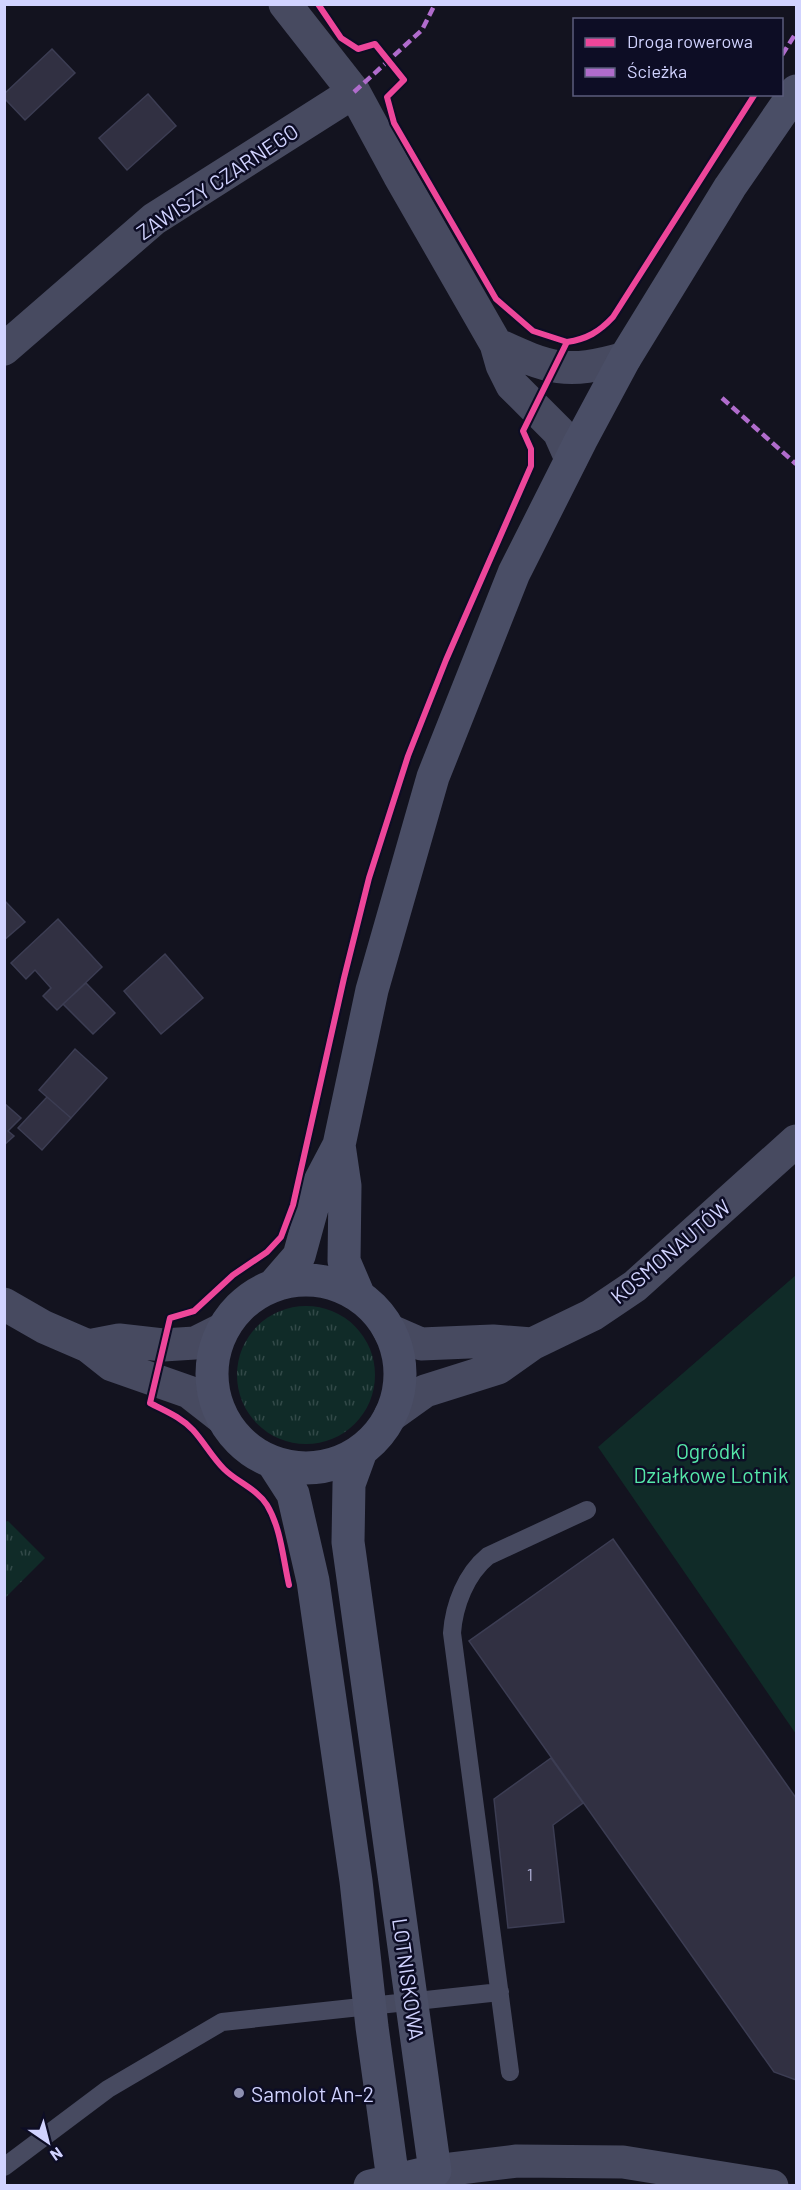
<svg xmlns="http://www.w3.org/2000/svg" width="801" height="2190" font-family="Barlow,sans-serif">
<defs>
<pattern id="grass-tufts" width="24" height="20" patternUnits="userSpaceOnUse" patternTransform="scale(1.5)"><rect width="24" height="20" fill="#102b28"/><path d="M3 7l-1-3M5 7V3M7 7l1-3M15 17l-1-3M17 17v-4M19 17l1-3" fill="none" stroke="#324948"/></pattern>
</defs>
<rect width="100%" height="100%" fill="#13131f"/>
<path fill="url(#grass-tufts)" d="M237 1375a69 69 0 1 1 138 0a69 69 0 1 1-138 0Z
M 8,1521 L 45,1558 L 5,1598 L 4,1522 Z"/>
<path fill="#102b28" d="M 796,1275 L 796,1734 L 598,1447 Z"/>
<path fill="#313042" stroke="#3c3d53" stroke-width="1.5" d="M 52,49 L 75,73 L 25,120 L 4,98 L 4,94 Z
M 148,94 L 176,126 L 127,170 L 99,138 Z
M 4,900 L 25,922 L 4,940 Z
M 58,919 L 102,967 L 57,1010 L 43,996 L 51,988 L 35,970 L 26,979 L 11,963 Z
M 165,954 L 203,998 L 161,1034 L 124,991 Z
M 86,983 L 115,1013 L 93,1034 L 63,1004 Z
M 75,1049 L 107,1078 L 71,1118 L 39,1090 Z
M 47,1097 L 71,1118 L 42,1150 L 18,1128 Z
M 4,1103 L 21,1118 L 8,1131 L 14,1136 L 4,1145 Z
M 613,1539 L 796,1798 L 796,2080 L 774,2072 L 469,1641 Z
M 551,1758 L 583,1803 L 553,1825 L 564,1922 L 508,1928 L 494,1799 Z"/>
<g fill="none" stroke-linecap="round" stroke-linejoin="round">
<path stroke="#474a60" stroke-width="18" d="M 510,2072 L 452,1633 C 454,1605 466,1574 488,1556 L 587,1510
M 4,2167 L 108,2089 L 222,2022 L 500,1992"/>
<path stroke="#474a60" stroke-width="33" d="M 285,4 L 354,92 L 399,175 L 496,344 L 502,365 L 512,385 L 559,432 L 571,459
M 496,344 C 550,369 566,375 625,358
M 4,349 L 154,219 L 354,92
M 389,1330 L 421,1344 L 493,1341 L 532,1344
M 390,1416 L 425,1391 L 498,1368 L 532,1344 L 592,1315 L 635,1286 L 796,1141
M 435,2171 L 517,2161 L 623,2162 L 772,2186"/>
<path stroke="#474a60" stroke-width="33" d="M 4,1304 L 44,1327 L 88,1346 L 112,1365 L 189,1392 L 221,1417
M 88,1346 L 119,1340 L 163,1345 L 195,1343 L 223,1329"/>
<path stroke="#4a4e66" stroke-width="33" d="M 339,1145 L 345,1186 L 344,1261 L 359,1296
M212 1374a94 94 0 1 1 188 0a94 94 0 1 1-188 0Z
M 273,1286 L 299,1256 L 319,1183 L 339,1145 L 372,990 L 433,777 L 514,573 L 581,440 L 625,358 L 730,187 L 796,91
M 361,1451 L 349,1484 L 348,1542 L 435,2171 L 370,2186
M 273,1463 L 293,1494 L 313,1581 L 356,1881 L 372,2027 L 393,2180"/>
<path stroke="#b06ccc" stroke-width="4.5" stroke-dasharray="9 4.5" stroke-linecap="butt" d="M 782,55 L 796,33
M 354,92 L 422,30 L 435,4
M 722,398 L 796,464"/>
<g stroke="#0d0d25" stroke-width="10">
<path id="cycleway" d="M 318,4 L 341,38 L 358,49 L 375,44 L 404,80 L 387,97 L 394,123 L 496,299 L 533,331 L 567,342
M 289,1585 C 283,1559 281,1528 267,1505 C 257,1489 237,1482 224,1469 C 212,1457 204,1442 193,1430 C 181,1417 165,1411 150,1403 L 170,1318 L 194,1311 L 233,1275 L 267,1252 L 281,1237 L 293,1205 L 344,978 L 369,878 L 408,756 L 446,660 L 531,466 L 531,449 L 523,431 L 567,342 C 587,339 599,332 613,317 L 755,94"/>
</g>
<use href="#cycleway" stroke="#ed469a" stroke-width="6"/>
</g>
<circle fill="#8e90b1" stroke="#0d0d25" stroke-width="2" cx="239" cy="2093" r="6"/>
<g text-anchor="middle" dominant-baseline="central" stroke-width="5" stroke-linejoin="round" paint-order="stroke">
<g font-size="18" fill="#a9aad0">
<text x="530" y="1874">1</text>
</g>
<g font-size="21" fill="#d1d3ff" stroke="#0d0d25">
<text transform="translate(217 181) rotate(-34)">ZAWISZY CZARNEGO</text>
<text transform="translate(670 1251) rotate(-40)">KOSMONAUTÓW</text>
<text transform="translate(409 1979) rotate(82)">LOTNISKOWA</text>
</g>
<g font-size="21" fill="#55e7a9" stroke="#0d0d25">
<text x="711" y="1450">Ogródki<tspan x="711" dy="24">Działkowe Lotnik</tspan></text>
</g>
<g font-size="21" fill="#d1d3ff" stroke="#0d0d25" text-anchor="start">
<text x="251" y="2093">Samolot An-2</text>
</g>
</g>
<rect width="801" height="2190" fill="none" stroke="#d1d3ff" stroke-width="12"/>
<rect x="573" y="18" width="210" height="78" fill="#0d0d25" stroke="#5b5c7c" stroke-width="1.5"/>
<rect x="585" y="38" width="30" height="9" fill="#ed469a" stroke="#5b5c7c" stroke-width="1.5"/>
<text x="627" y="48" font-size="18" fill="#d1d3ff">Droga rowerowa</text>
<rect x="585" y="68" width="30" height="9" fill="#b06ccc" stroke="#5b5c7c" stroke-width="1.5"/>
<text x="627" y="78" font-size="18" fill="#d1d3ff">Ścieżka</text>
<g transform="translate(48 2142) rotate(145)" stroke="#0d0d25" stroke-width="4.5" paint-order="stroke">
<path d="M0-4.5L10 22L0 15L-10 22Z" fill="#d1d3ff"/>
<text y="-9" font-size="16" font-weight="bold" text-anchor="middle" fill="#d1d3ff">N</text>
</g>
</svg>
